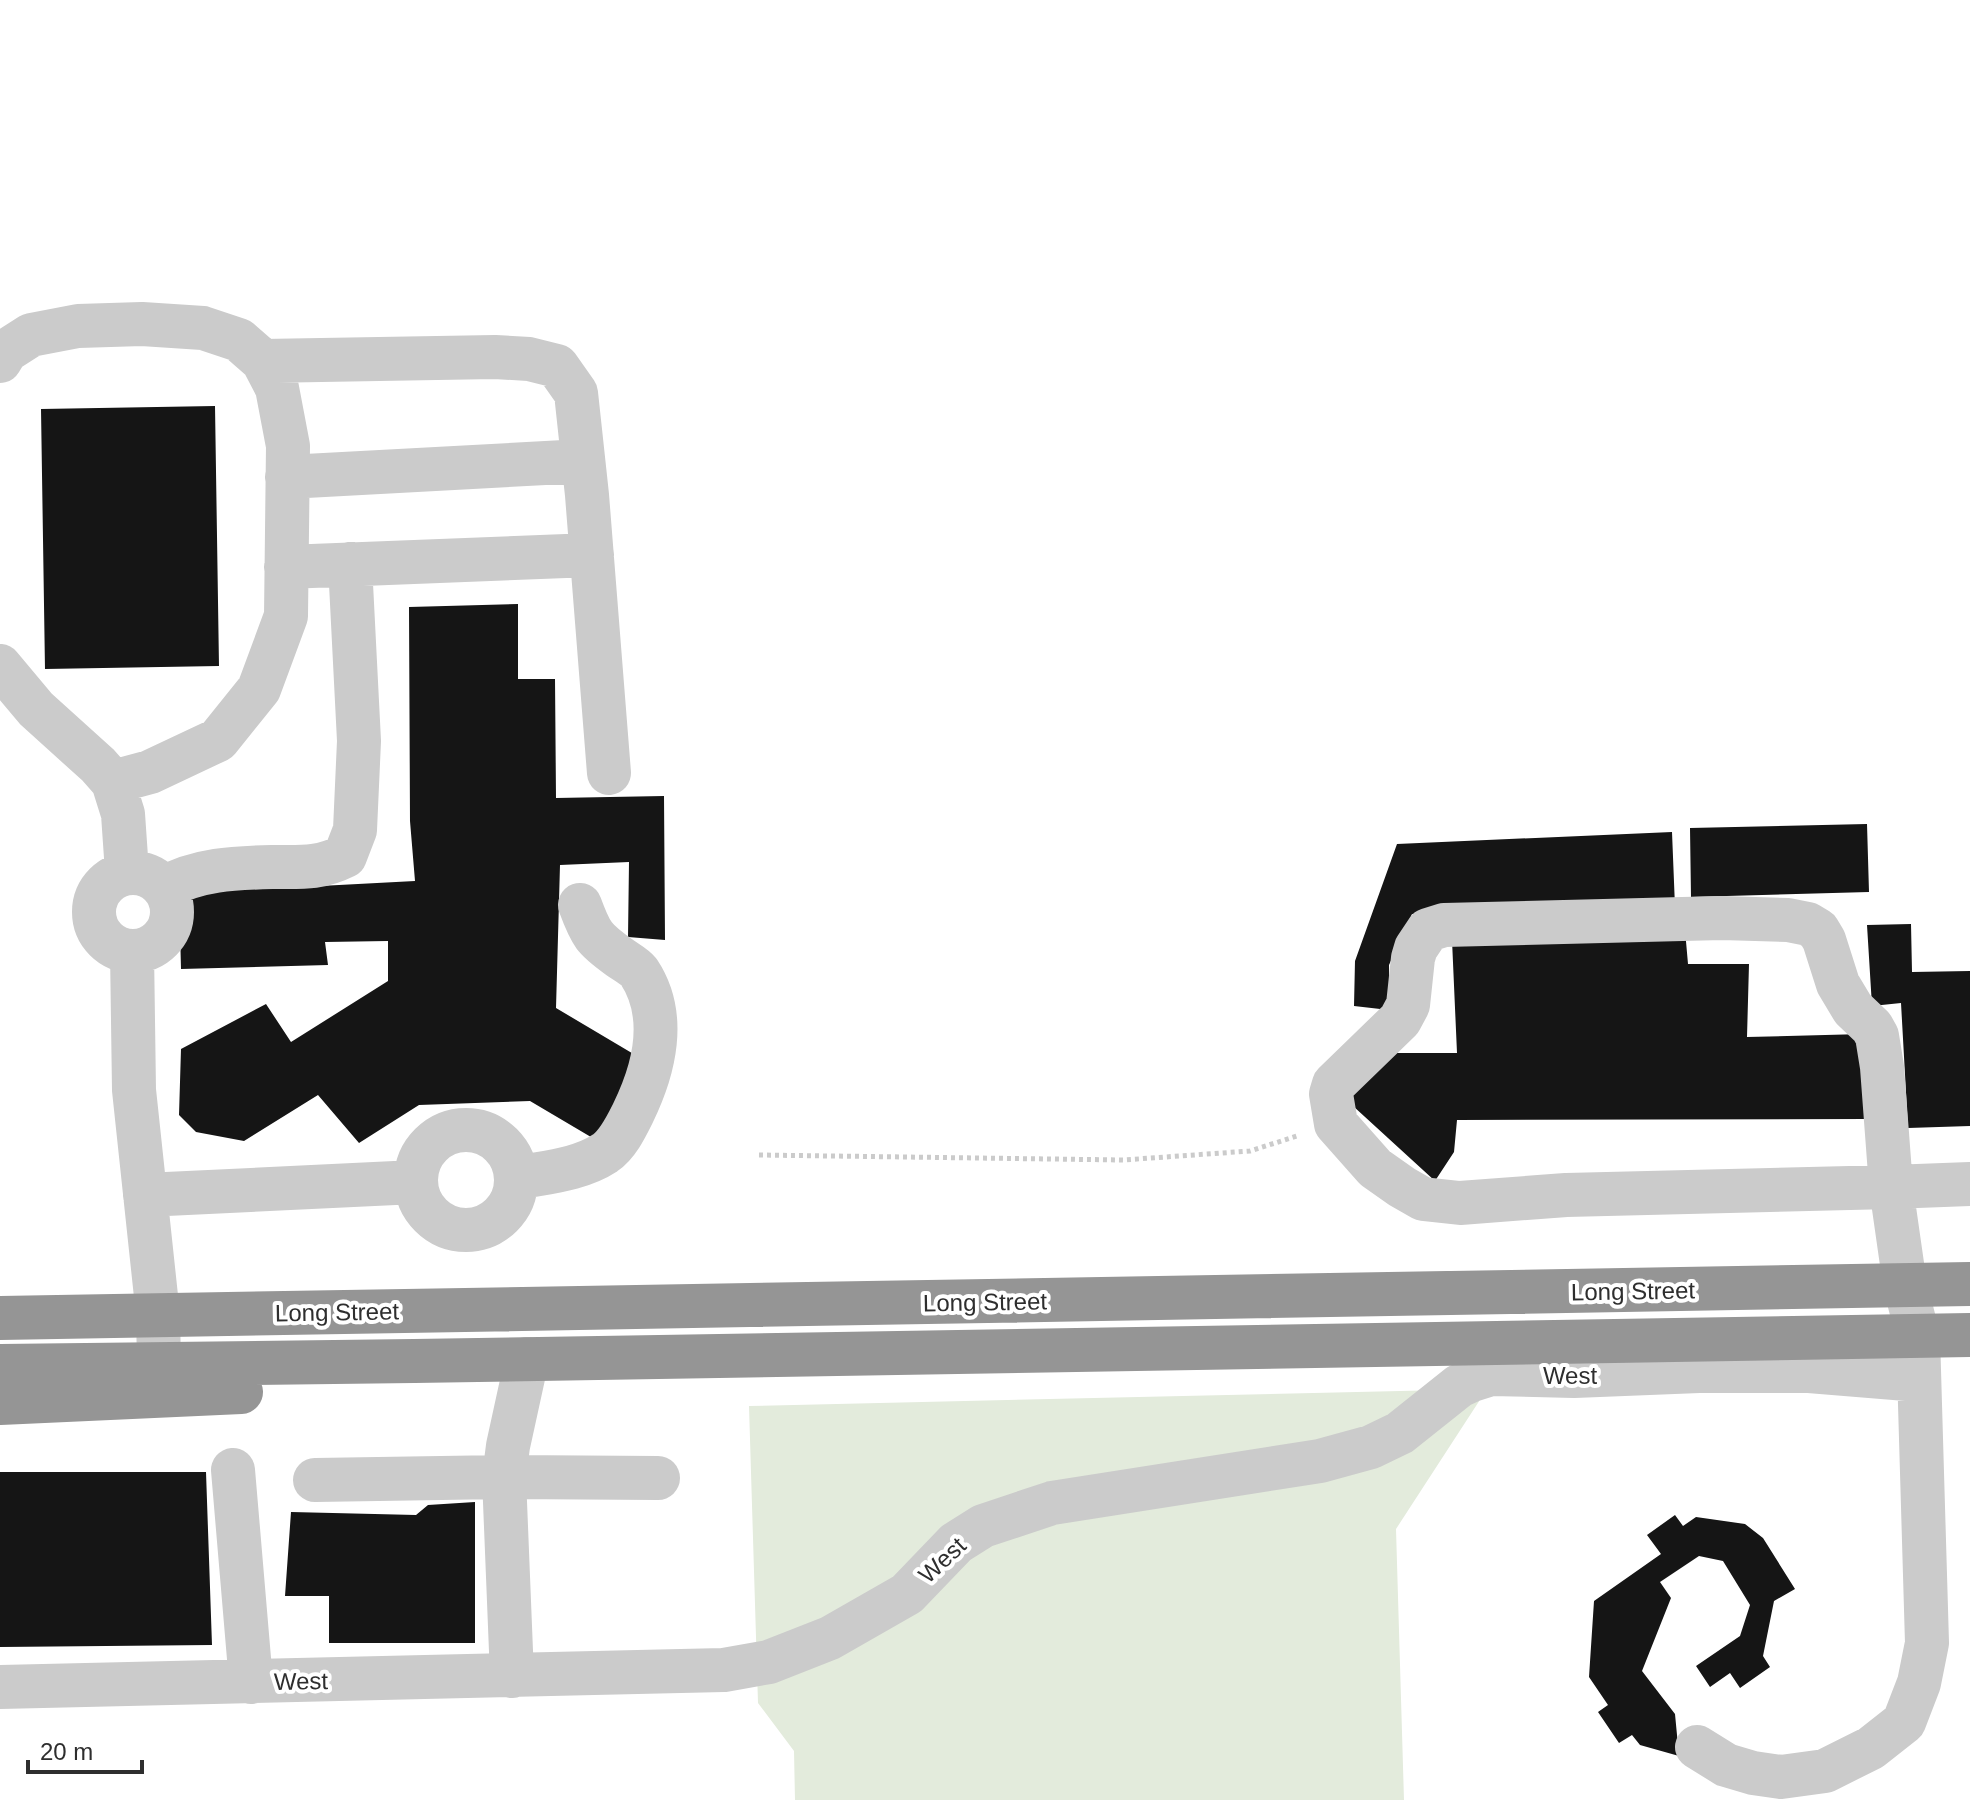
<svg xmlns="http://www.w3.org/2000/svg" width="1970" height="1800" font-family="Arial,sans-serif">
<rect width="100%" height="100%" fill="#fff"/>
<path fill="#e3ebdc" d="M 1487,1389 L 1396,1529 L 1404,1800 L 795,1800 L 794,1751 L 758,1703 L 749,1406 Z"/>
<path fill="#151515" d="M 215,406 L 219,666 L 45,669 L 41,409 Z
M 518,604 L 518,679 L 555,679 L 556,798 L 664,796 L 665,940 L 628,937 L 629,862 L 560,865 L 556,1008 L 647,1062 L 596,1140 L 530,1101 L 419,1105 L 359,1143 L 318,1095 L 244,1141 L 196,1132 L 179,1115 L 181,1049 L 266,1004 L 291,1042 L 388,981 L 388,941 L 325,942 L 328,965 L 181,969 L 179,890 L 320,886 L 415,881 L 410,821 L 409,607 Z
M 1867,824 L 1869,892 L 1691,897 L 1690,828 Z
M 1672,832 L 1675,907 L 1412,914 L 1389,965 L 1389,1010 L 1354,1006 L 1355,961 L 1397,844 Z
M 1911,924 L 1912,972 L 1970,971 L 1970,1126 L 1908,1128 L 1901,1003 L 1872,1006 L 1867,925 Z
M 1685,930 L 1688,964 L 1749,964 L 1747,1037 L 1863,1034 L 1866,1119 L 1457,1120 L 1454,1152 L 1435,1181 L 1341,1095 L 1380,1053 L 1457,1053 L 1452,940 Z
M 0,1472 L 206,1472 L 212,1645 L 0,1647 Z
M 475,1502 L 475,1643 L 329,1643 L 329,1596 L 285,1596 L 291,1512 L 416,1515 L 428,1505 Z
M 1675,1515 L 1683,1526 L 1696,1517 L 1745,1524 L 1763,1538 L 1795,1589 L 1774,1601 L 1763,1656 L 1770,1667 L 1740,1688 L 1730,1673 L 1710,1687 L 1696,1666 L 1740,1636 L 1750,1605 L 1723,1561 L 1699,1556 L 1660,1582 L 1671,1598 L 1642,1671 L 1675,1714 L 1679,1756 L 1640,1745 L 1632,1735 L 1619,1743 L 1598,1712 L 1608,1705 L 1589,1677 L 1594,1601 L 1661,1554 L 1647,1535 Z"/>
<g fill="none" stroke-linecap="round" stroke-linejoin="round">
<path stroke="#cbcbcb" stroke-width="5" stroke-dasharray="4 4" stroke-linecap="butt" d="M 759,1155 L 1123,1160 L 1250,1151 L 1297,1136"/>
<path stroke="#cbcbcb" stroke-width="44" d="M 0,361 L 6,351 L 31,335 L 78,326 L 142,324 L 203,328 L 239,340 L 263,361 L 277,388 L 288,446 L 286,616 L 259,689 L 218,740 L 150,772 L 113,782
M 263,361 L 495,357 L 529,359 L 557,366 L 576,393 L 587,495 L 609,773
M 287,477 L 583,461
M 286,567 L 592,555
M 0,666 L 36,709 L 98,765 L 113,782 L 123,814 L 127,872
M94 912a39 39 0 1 1 78 0a39 39 0 1 1-78 0Z
M 164,888 C 198,869 234,868 272,867 C 301,867 319,869 345,856 L 355,830 L 359,741 L 350,564
M 1722,918 L 1788,920 L 1808,924 L 1818,930 L 1824,940 L 1838,984 L 1853,1009 L 1872,1027 L 1877,1036 L 1882,1067 L 1891,1187 L 1566,1195 L 1460,1203 L 1423,1199 L 1402,1187 L 1375,1168 L 1336,1124 L 1331,1094 L 1334,1084 L 1400,1020 L 1408,1005 L 1413,958 L 1416,948 L 1428,930 L 1444,925 Z
M 132,951 L 134,1090 L 158,1315 L 159,1364
M416 1180a50 50 0 1 1 100 0a50 50 0 1 1-100 0Z
M 516,1178 C 546,1172 579,1170 605,1153 C 618,1144 626,1127 633,1113 C 654,1070 668,1016 639,972 C 634,966 626,962 619,957 C 594,939 591,935 580,905
M 145,1195 L 416,1182
M 233,1470 L 251,1682
M 315,1480 L 504,1477 L 658,1478
M 512,1676 L 504,1477 L 508,1446 L 527,1359
M 0,1687 L 724,1670 L 769,1662 L 830,1638 L 907,1594 L 956,1543 L 983,1526 L 1052,1503 L 1320,1461 L 1371,1447 L 1400,1433 L 1459,1386 L 1472,1380 L 1491,1374 L 1574,1376 L 1699,1371 L 1809,1371 L 1919,1380
M 1697,1747 L 1726,1765 L 1753,1773 L 1781,1777 L 1825,1771 L 1871,1748 L 1904,1722 L 1919,1683 L 1927,1643 L 1918,1336 L 1905,1285 L 1891,1187 L 1970,1184"/>
<path stroke="#959595" stroke-width="44" d="M 0,1318 L 1970,1284
M 0,1366 L 414,1361 L 1970,1335
M 0,1403 L 241,1392"/>
</g>
<g text-anchor="middle" dominant-baseline="central" stroke-width="8" stroke-linejoin="round" paint-order="stroke">
<g font-size="24" fill="#2e2e2e" stroke="#fff">
<text transform="translate(1633 1291) rotate(-1)">Long Street</text>
<text transform="translate(985 1302) rotate(-1)">Long Street</text>
<text transform="translate(337 1312) rotate(-1)">Long Street</text>
<text x="1570" y="1375">West</text>
<text transform="translate(942 1560) rotate(-43)">West</text>
<text transform="translate(301 1681) rotate(-1)">West</text>
</g>
</g>
<path d="M28 1760v12h114v-12" fill="none" stroke="#2e2e2e" stroke-width="4"/>
<text x="40" y="1760" font-size="24" fill="#2e2e2e" stroke="#ffffff" stroke-width="6" paint-order="stroke">20 m</text>
</svg>
